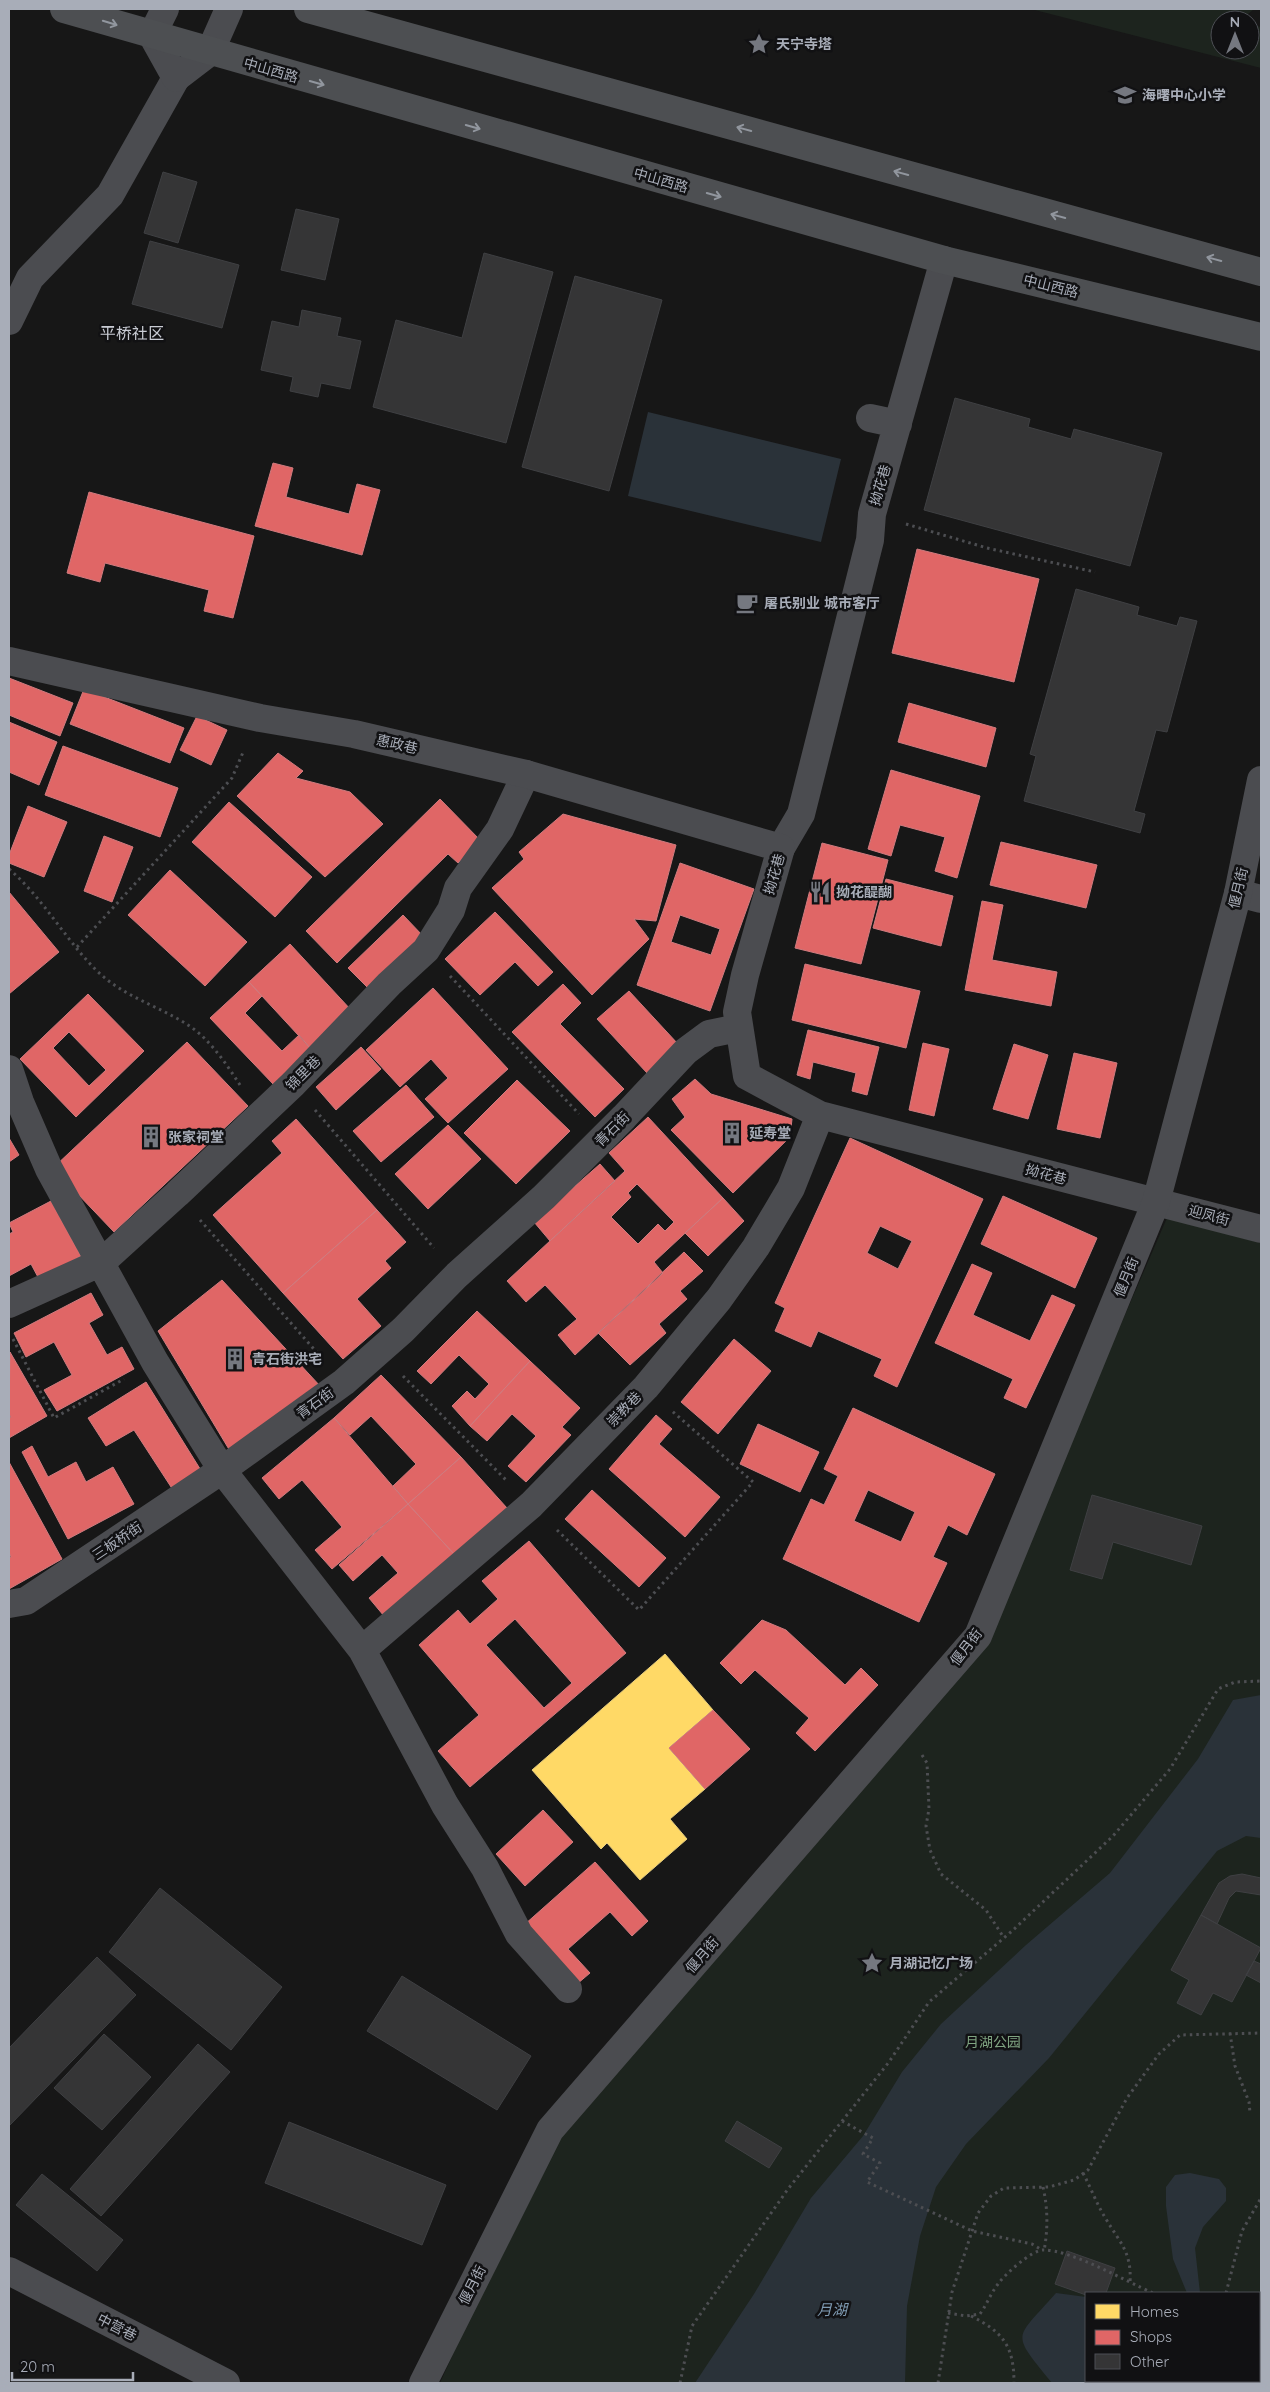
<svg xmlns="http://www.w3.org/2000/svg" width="1270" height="2392" font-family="Quicksand,'Noto Sans SC',sans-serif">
<rect width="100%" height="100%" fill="#171717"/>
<path fill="#1d241e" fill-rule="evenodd" d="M 1031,9 L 1254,9 L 1241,20 L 1220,20 L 1220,50 L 1250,50 L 1250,24 L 1261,27 L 1261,68 Z
M 1167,1218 L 1261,1243 L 1261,2383 L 440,2383 L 503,2243 L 562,2136 L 984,1640 ZM 1086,2293 L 1259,2293 L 1259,2381 L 1086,2381 Z"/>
<path fill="#2a3239" d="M 648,412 L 841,459 L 821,542 L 628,496 Z
M 1261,1695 L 1261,1838 L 1246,1836 L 1217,1851 L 1049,2058 L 966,2144 L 936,2187 L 920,2236 L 907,2306 L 905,2383 L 695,2383 L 754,2294 L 811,2198 L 863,2136 L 902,2072 L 941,2024 L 1026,1945 L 1110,1873 L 1198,1759 L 1233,1700 Z
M 1190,2173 L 1219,2179 L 1226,2188 L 1226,2201 L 1203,2227 L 1195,2248 L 1200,2293 L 1187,2293 L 1173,2259 L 1166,2206 L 1166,2187 L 1175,2175 Z
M 1056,2293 L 1086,2297 L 1086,2381 L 1101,2381 L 1098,2383 L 1052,2383 C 1010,2331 1014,2341 1056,2293 Z
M 1261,2319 L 1261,2383 L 1235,2383 L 1236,2381 L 1259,2381 L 1259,2325 Z"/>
<path fill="#ffd966" stroke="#e5cc7f" d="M 665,1654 L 713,1710 L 669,1748 L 705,1789 L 670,1819 L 687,1839 L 640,1880 L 607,1843 L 601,1849 L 532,1770 Z"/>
<path fill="#e06666" stroke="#cf7b7f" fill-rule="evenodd" d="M 273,463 L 293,468 L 286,497 L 349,514 L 357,484 L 380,490 L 362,555 L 255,526 Z
M 89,492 L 254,536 L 233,618 L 204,611 L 209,590 L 105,563 L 100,582 L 67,573 Z
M 917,549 L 1039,579 L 1014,682 L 892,653 Z
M 9,678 L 73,703 L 60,736 L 9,715 Z
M 84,689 L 184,728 L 170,763 L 70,724 Z
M 909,703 L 996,728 L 986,767 L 898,742 Z
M 197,716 L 227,730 L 211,765 L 180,750 Z
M 9,722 L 57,742 L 39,785 L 9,772 Z
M 63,746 L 178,788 L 160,837 L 45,795 Z
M 278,753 L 303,771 L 296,778 L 350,792 L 383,824 L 325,877 L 237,796 Z
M 891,770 L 980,796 L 957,878 L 935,871 L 945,837 L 900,825 L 891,856 L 868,849 Z
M 440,799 L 481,841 L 458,863 L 448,854 L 337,963 L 306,931 Z
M 229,802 L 312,877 L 275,917 L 192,842 Z
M 28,806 L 67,822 L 44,877 L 9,863 L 9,855 Z
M 563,814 L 676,845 L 656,921 L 634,919 L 649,939 L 592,995 L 492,888 L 524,859 L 519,852 Z
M 104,836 L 133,847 L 112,902 L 84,891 Z
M 1001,842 L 1097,865 L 1086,908 L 990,885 Z
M 822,843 L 888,860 L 861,964 L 795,948 Z
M 680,863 L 754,889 L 710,1011 L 637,985 ZM 680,915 L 720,929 L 711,955 L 671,942 Z
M 170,870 L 247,942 L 205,986 L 128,915 Z
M 886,879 L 953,896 L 941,946 L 873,928 Z
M 9,892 L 59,952 L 9,994 Z
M 982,901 L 1003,905 L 992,960 L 1057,972 L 1051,1006 L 965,990 Z
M 495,912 L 553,972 L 538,986 L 515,962 L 480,995 L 445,959 Z
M 403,915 L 424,937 L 369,989 L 348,968 Z
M 290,944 L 352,1011 L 311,1049 L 249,982 Z
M 805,964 L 920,991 L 906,1048 L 792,1020 Z
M 249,982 L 262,996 L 245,1013 L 282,1051 L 299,1035 L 311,1049 L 274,1085 L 210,1018 Z
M 563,984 L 581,1003 L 560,1024 L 624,1089 L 595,1117 L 512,1032 Z
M 433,988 L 508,1069 L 448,1123 L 425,1099 L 448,1078 L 431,1059 L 400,1087 L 366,1050 Z
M 629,991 L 678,1044 L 647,1073 L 597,1019 Z
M 88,994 L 144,1051 L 76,1117 L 20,1059 ZM 69,1032 L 106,1070 L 89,1086 L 53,1048 Z
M 808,1030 L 879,1047 L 867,1095 L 852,1091 L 856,1073 L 813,1062 L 810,1079 L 797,1075 Z
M 187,1042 L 248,1106 L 114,1232 L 53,1168 Z
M 923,1043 L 949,1049 L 934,1116 L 909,1110 Z
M 1014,1044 L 1048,1055 L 1028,1119 L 993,1109 Z
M 361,1047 L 381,1069 L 336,1110 L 316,1087 Z
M 1074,1053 L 1117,1063 L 1100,1138 L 1057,1129 Z
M 695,1079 L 711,1094 L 792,1119 L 790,1137 L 733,1193 L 671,1130 L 685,1117 L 672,1099 Z
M 517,1080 L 570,1131 L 516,1184 L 464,1133 Z
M 406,1085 L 434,1117 L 381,1162 L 353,1131 Z
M 648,1117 L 723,1198 L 654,1262 L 663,1273 L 575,1355 L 558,1335 L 577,1319 L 545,1285 L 526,1302 L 507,1281 L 625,1171 L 609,1153 ZM 637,1184 L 674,1222 L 665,1231 L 658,1224 L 638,1244 L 611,1217 L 631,1197 L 628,1193 Z
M 296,1119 L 377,1210 L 283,1293 L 213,1215 L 282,1153 L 272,1141 Z
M 448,1125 L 481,1159 L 428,1209 L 395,1174 Z
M 9,1138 L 19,1155 L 9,1162 Z
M 850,1138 L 983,1199 L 897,1387 L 874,1376 L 882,1359 L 818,1331 L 811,1347 L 775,1331 L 785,1308 L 775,1303 ZM 880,1226 L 912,1241 L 898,1269 L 867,1253 Z
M 600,1164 L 615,1181 L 550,1241 L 534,1222 Z
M 1003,1196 L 1097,1238 L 1075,1288 L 981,1244 Z
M 723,1198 L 744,1221 L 708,1256 L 685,1233 Z
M 51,1201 L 81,1256 L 39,1279 L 31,1264 L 9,1276 L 9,1234 L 13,1232 L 9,1223 Z
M 377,1210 L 406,1242 L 385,1261 L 391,1268 L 357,1299 L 381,1326 L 343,1359 L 283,1293 Z
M 684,1252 L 703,1271 L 680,1291 L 687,1299 L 659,1324 L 666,1333 L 630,1365 L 598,1333 Z
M 972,1264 L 992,1273 L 973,1315 L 1030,1341 L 1052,1295 L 1075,1305 L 1026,1408 L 1004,1398 L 1013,1379 L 935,1343 Z
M 222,1280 L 321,1387 L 230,1451 L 158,1331 Z
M 91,1293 L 103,1315 L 89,1323 L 107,1355 L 122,1347 L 134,1369 L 57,1411 L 44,1390 L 72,1375 L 54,1342 L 26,1357 L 14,1333 Z
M 477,1311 L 530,1361 L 470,1426 L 452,1406 L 467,1391 L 475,1399 L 489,1384 L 459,1355 L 431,1384 L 417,1371 Z
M 734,1339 L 771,1371 L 718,1434 L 681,1402 Z
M 10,1352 L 47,1416 L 9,1438 L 9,1418 L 11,1417 L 9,1414 Z
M 530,1361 L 580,1408 L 562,1427 L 571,1435 L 526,1482 L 508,1466 L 536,1436 L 512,1414 L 487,1441 L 470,1426 Z
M 381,1375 L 461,1457 L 408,1504 L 393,1486 L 416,1464 L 371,1416 L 350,1435 L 334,1418 Z
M 146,1382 L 202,1472 L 173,1490 L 134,1430 L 106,1446 L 88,1418 Z
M 853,1408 L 995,1474 L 967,1535 L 948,1525 L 933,1557 L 947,1563 L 919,1622 L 783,1559 L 811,1499 L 824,1505 L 838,1476 L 824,1469 ZM 868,1490 L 915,1512 L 901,1542 L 854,1521 Z
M 656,1415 L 672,1429 L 659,1444 L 720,1497 L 685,1537 L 609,1469 Z
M 334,1418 L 408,1504 L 332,1569 L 315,1550 L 342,1527 L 302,1480 L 279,1499 L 262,1478 Z
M 758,1424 L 819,1452 L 800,1492 L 740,1464 Z
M 32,1446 L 48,1477 L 76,1462 L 86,1482 L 113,1467 L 134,1504 L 68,1539 L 22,1452 Z
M 461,1457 L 507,1508 L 454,1554 L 408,1504 Z
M 9,1462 L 62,1559 L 9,1589 L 9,1558 L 11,1557 L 9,1552 Z
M 592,1490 L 666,1558 L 639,1587 L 565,1519 Z
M 408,1504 L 454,1554 L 384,1616 L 369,1598 L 398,1573 L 382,1555 L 353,1581 L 339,1565 Z
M 529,1541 L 626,1653 L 470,1787 L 438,1751 L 479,1715 L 419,1645 L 458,1610 L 470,1624 L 498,1599 L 482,1581 ZM 515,1619 L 572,1683 L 544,1708 L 486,1645 Z
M 762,1620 L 786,1630 L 845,1685 L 861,1668 L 878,1685 L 815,1751 L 796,1733 L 809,1718 L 755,1670 L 741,1684 L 720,1663 Z
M 713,1710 L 750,1749 L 705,1789 L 669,1748 Z
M 543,1810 L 573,1842 L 525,1886 L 496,1854 Z
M 595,1862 L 648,1921 L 632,1936 L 610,1912 L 568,1949 L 590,1973 L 577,1984 L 524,1925 Z"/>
<path fill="#353536" stroke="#3f4043" d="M 163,172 L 197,182 L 178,243 L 144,233 Z
M 296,209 L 339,219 L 325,280 L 281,270 Z
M 150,241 L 239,265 L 222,328 L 132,304 Z
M 484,253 L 553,272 L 506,443 L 373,407 L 396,320 L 462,338 Z
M 575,276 L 662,300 L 609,491 L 522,467 Z
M 302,310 L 341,318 L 337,336 L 361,341 L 350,389 L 321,383 L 318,397 L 290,391 L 293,377 L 261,370 L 272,321 L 299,327 Z
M 955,398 L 1030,419 L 1028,427 L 1071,439 L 1074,429 L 1162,453 L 1130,566 L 924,510 Z
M 1076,589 L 1139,607 L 1137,615 L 1177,626 L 1180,617 L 1197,621 L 1167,732 L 1156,730 L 1134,811 L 1145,814 L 1140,833 L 1024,801 L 1036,756 L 1030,754 Z
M 1092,1495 L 1202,1526 L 1191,1565 L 1113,1542 L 1102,1579 L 1070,1570 Z
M 1242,1874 L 1261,1878 L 1261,1895 L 1236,1891 L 1229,1898 L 1217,1924 L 1201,1915 L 1219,1883 L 1230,1876 Z
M 160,1888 L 282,1987 L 231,2050 L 109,1952 Z
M 1201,1915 L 1261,1948 L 1232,2002 L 1213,1993 L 1201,2015 L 1177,2003 L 1189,1980 L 1171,1970 Z
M 97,1957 L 136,1995 L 9,2126 L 9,2048 Z
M 1254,1961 L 1261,1964 L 1261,1983 L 1246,1975 Z
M 402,1976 L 531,2056 L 497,2110 L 367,2031 Z
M 104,2034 L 151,2077 L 102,2130 L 54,2088 Z
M 198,2044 L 230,2072 L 101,2216 L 70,2189 Z
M 737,2121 L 782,2148 L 769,2168 L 725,2141 Z
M 289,2122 L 446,2185 L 422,2245 L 265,2183 Z
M 42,2174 L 123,2240 L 97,2271 L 16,2205 Z
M 1067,2251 L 1115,2268 L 1106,2293 L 1086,2295 L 1055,2284 Z
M 1212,2381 L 1228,2381 L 1227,2383 L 1211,2383 Z"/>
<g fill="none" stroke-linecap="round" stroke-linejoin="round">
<path stroke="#4d4e52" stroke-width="3" stroke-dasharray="2.5 4" stroke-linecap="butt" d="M 906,524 L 987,548 L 1095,572
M 9,869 C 43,898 65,939 96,970 C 123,997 160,1006 191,1027 C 211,1041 227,1065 240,1085
M 77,947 L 232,778 L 244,750
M 450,976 L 579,1114
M 315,1110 L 434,1248
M 200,1220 L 320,1356
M 13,1339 L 54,1418 L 124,1379
M 403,1376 L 506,1480
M 557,1530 L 639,1610 L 753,1482 L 672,1411
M 922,1755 L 927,1763 L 929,1809 L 926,1826 L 930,1850 L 941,1874 L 986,1910 L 1004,1938
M 1230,2033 L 1235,2066 L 1249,2102 L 1250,2113
M 842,2121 L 873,2138 L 863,2154 L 880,2163 L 867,2182 L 972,2231 L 1032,2244 L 1042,2250
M 1083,2173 C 1091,2188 1097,2205 1106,2219 C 1120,2243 1132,2252 1130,2283
M 1043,2187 C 1048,2209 1048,2229 1044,2251
M 1226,2293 L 1242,2231 L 1261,2198
M 948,2313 L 966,2316 L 980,2314 C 987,2304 991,2293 998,2284 C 1004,2275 1032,2250 1043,2250 C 1072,2250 1125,2281 1153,2293
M 971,2316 C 1003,2332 1014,2346 1014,2383
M 1202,2381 L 1208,2383
M 680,2383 L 692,2326 L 788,2189 L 889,2062 L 929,2002 L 1012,1931 L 1113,1836 L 1170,1769 L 1218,1689 L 1235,1682 L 1261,1681
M 938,2383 L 952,2292 L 978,2213 L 991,2196 L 1004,2188 L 1049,2187 L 1074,2180 L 1088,2170 L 1127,2098 L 1159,2054 L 1180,2035 L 1261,2033
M 1173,2383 L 1175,2381"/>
<path stroke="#4b4c50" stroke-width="28" d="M 944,260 L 872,514 L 870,540 L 801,814 L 781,848 L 745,975 L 737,1012 L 747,1076 L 820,1115 L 1156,1202
M 870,418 L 898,424
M 9,1069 L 20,1102 L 49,1169 L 155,1362 L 222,1470 L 344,1382 L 403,1330 L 457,1275 L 544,1197 L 624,1117 L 686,1051 L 709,1034 L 738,1028
M 9,1304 L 102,1262 L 177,1194 L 293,1084 L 389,984 L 426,950 L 451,910 L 458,888 L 500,829 L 526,774
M 9,1604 L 26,1601 L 222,1470 L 362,1650 L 445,1805 L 485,1868 L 519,1934 L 568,1989
M 362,1650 L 531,1505 L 646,1387 L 719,1299 L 756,1247 L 791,1188 L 820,1115"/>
<path stroke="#4b4c50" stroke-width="28" d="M 9,321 L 30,278 L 110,195 L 176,78
M 9,661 L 260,718 L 354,734 L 526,774 L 781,848
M 1238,893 L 1261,899
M 1156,1202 L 1261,1229
M 9,2271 L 226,2383"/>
<path stroke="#4b4c50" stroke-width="28" d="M 165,9 L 152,35 L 176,78 L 210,52 L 229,9
M 423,2383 L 550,2130 L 978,1636 L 1156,1202 L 1238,893 L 1261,780"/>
<path stroke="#4d4f52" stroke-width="28" d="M 64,9 L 944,260 L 1261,337
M 308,9 L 1261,272"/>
</g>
<defs><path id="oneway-shaft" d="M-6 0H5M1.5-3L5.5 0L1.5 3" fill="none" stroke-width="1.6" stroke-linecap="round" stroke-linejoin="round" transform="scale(1.25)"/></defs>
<g stroke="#91969e">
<use href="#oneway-shaft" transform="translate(110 23) rotate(17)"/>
<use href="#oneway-shaft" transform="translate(317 83) rotate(16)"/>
<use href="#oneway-shaft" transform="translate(473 127) rotate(16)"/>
<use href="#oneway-shaft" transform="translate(744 129) rotate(-165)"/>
<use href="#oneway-shaft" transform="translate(901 173) rotate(-165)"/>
<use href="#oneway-shaft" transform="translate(714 195) rotate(16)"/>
<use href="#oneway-shaft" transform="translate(1058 216) rotate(-165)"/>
<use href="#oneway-shaft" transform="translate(1214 259) rotate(-165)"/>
</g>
<defs>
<g id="sight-bare" transform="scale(1.725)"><path d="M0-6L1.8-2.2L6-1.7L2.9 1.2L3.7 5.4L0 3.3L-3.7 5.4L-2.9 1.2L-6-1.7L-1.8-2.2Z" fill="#757880" stroke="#111113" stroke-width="2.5" paint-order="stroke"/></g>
<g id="school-bare" transform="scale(1.725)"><path d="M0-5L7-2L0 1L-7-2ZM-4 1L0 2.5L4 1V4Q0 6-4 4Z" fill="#757880" stroke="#111113" stroke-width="2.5" paint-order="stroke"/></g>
<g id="cafe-bare" transform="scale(1.725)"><path d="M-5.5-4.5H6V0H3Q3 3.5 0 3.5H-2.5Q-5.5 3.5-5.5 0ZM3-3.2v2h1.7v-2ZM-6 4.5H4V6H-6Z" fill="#757880" stroke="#111113" stroke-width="2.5" paint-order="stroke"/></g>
<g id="restaurant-bare" transform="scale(1.725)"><path d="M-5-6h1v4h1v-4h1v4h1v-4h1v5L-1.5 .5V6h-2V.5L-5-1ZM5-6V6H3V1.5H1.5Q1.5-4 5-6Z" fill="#757880" stroke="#111113" stroke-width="2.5" paint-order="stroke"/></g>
<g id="building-bare" transform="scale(1.725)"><path d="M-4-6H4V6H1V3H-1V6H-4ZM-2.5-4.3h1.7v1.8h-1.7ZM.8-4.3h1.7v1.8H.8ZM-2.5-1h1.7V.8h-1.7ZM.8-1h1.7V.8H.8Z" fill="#757880" stroke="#111113" stroke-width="2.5" paint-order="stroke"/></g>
</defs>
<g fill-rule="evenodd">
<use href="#sight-bare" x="759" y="44"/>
<use href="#school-bare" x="1125" y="95"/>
<use href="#cafe-bare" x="747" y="603"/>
<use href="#restaurant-bare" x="820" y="892"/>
<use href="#building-bare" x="732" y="1133"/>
<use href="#building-bare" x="151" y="1137"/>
<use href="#building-bare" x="235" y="1359"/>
<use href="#sight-bare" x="872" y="1963"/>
</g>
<g text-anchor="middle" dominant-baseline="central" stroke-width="5" stroke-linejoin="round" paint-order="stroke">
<g font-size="14" font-weight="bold" fill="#a8adb8" stroke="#111113" text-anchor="start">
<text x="776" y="44">天宁寺塔</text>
<text x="1142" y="95">海曙中心小学</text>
<text x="764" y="603">屠氏别业 城市客厅</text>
<text x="836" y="892">拗花醍醐</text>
<text x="749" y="1133">延寿堂</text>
<text x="168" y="1137">张家祠堂</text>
<text x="252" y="1359">青石街洪宅</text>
<text x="889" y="1963">月湖记忆广场</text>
</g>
<g font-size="14" fill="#a8adb8" stroke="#111113">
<text transform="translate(271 70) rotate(16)">中山西路</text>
<text transform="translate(661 180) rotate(16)">中山西路</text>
<text transform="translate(1051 286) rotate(14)">中山西路</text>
<text transform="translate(880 485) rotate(-74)">拗花巷</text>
<text transform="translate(397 744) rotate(13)">惠政巷</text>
<text transform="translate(774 874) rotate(-74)">拗花巷</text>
<text transform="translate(1238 888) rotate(-77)">偃月街</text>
<text transform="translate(303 1073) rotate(-45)">锦里巷</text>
<text transform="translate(612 1129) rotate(-45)">青石街</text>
<text transform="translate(1046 1174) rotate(15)">拗花巷</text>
<text transform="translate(1209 1215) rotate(15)">迎凤街</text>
<text transform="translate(1126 1277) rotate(-68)">偃月街</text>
<text transform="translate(315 1403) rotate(-36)">青石街</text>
<text transform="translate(624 1409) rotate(-46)">崇教巷</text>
<text transform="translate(117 1541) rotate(-34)">三板桥街</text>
<text transform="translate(966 1647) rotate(-53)">偃月街</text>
<text transform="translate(702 1955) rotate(-49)">偃月街</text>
<text transform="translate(472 2285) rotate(-63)">偃月街</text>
<text transform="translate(117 2327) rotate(27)">中营巷</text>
</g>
<g font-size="14" fill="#7fa381" stroke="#111113">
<text x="993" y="2042">月湖公园</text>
</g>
<g font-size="15" font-style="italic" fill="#7f9bb3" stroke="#111113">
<text x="832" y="2309">月湖</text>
</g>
<g font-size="16" fill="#c9ccd4" stroke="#111113">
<text x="132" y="333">平桥社区</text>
</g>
</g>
<rect width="1270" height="2392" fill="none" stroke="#a8adb8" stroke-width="20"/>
<rect x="1085" y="2292" width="175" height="90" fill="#111113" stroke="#4d4f55"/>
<rect x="1095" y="2304" width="25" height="15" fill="#ffd966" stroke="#4d4f55"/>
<text x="1130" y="2317" font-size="15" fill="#a8adb8">Homes</text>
<rect x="1095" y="2330" width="25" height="15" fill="#e06666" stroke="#4d4f55"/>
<text x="1130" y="2342" font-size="15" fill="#a8adb8">Shops</text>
<rect x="1095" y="2354" width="25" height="15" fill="#353536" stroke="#4d4f55"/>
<text x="1130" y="2367" font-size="15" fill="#a8adb8">Other</text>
<g transform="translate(1235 35)"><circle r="24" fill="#111113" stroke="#4d4f55"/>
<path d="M0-4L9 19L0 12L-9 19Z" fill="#757880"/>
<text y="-8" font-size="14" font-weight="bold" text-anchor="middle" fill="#a8adb8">N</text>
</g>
<path d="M12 2372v8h121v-8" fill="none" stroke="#a8adb8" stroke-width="2.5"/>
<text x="20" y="2372" font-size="15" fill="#a8adb8" stroke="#111113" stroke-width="4" paint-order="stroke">20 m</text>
</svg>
